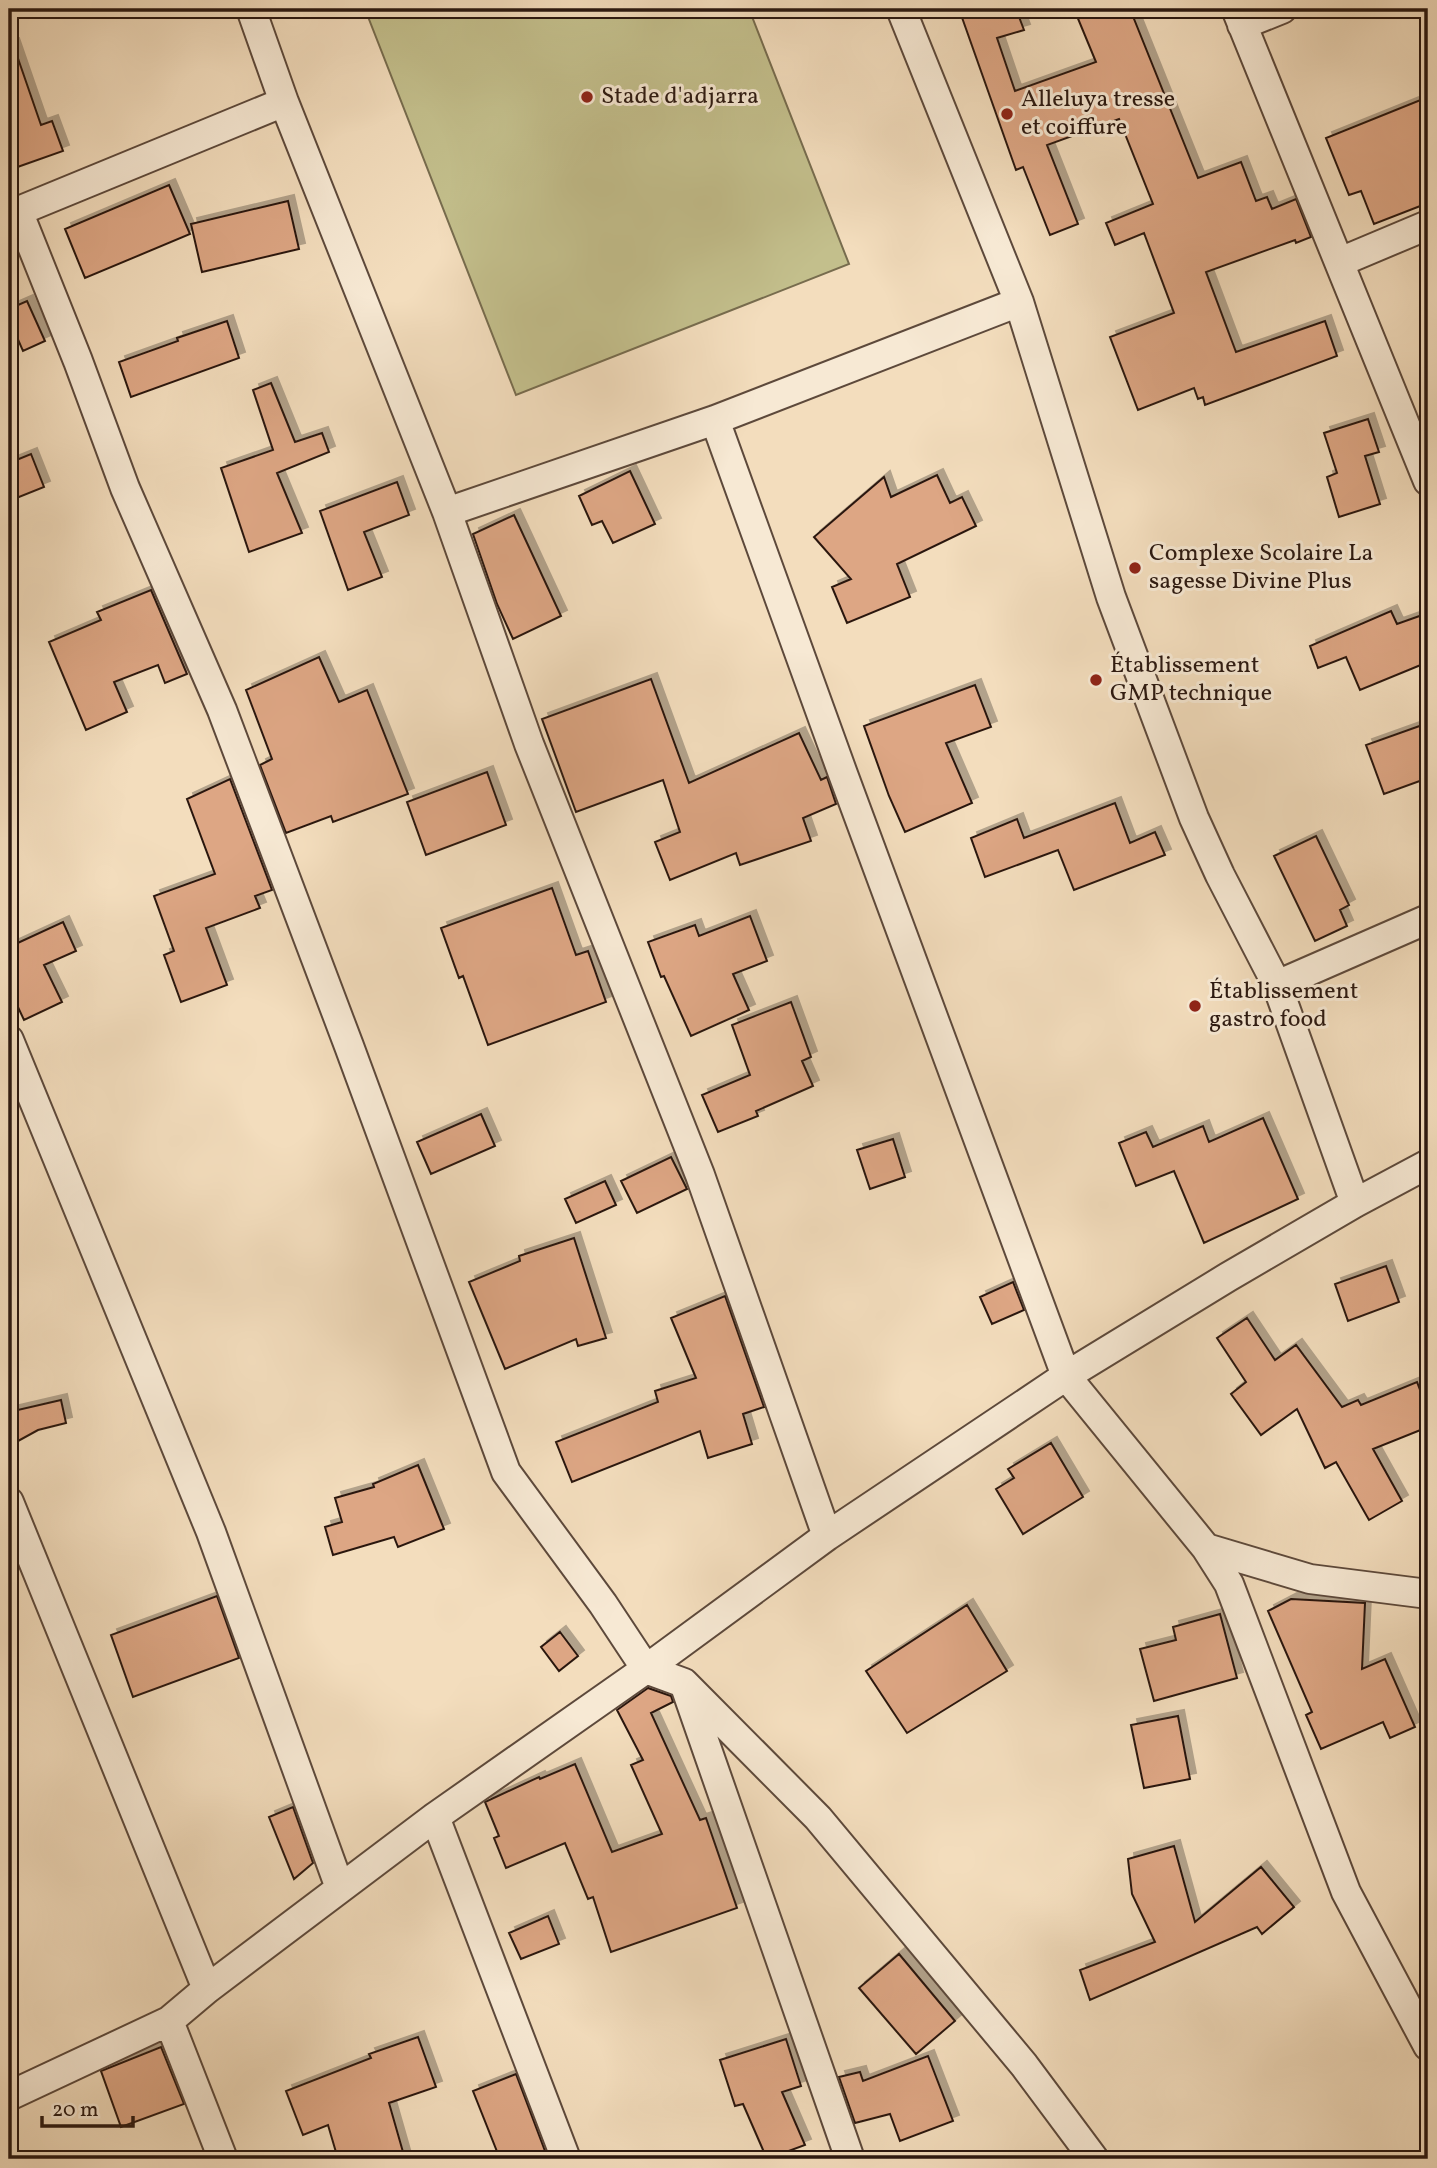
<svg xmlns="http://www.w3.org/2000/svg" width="1437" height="2168" font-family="Vollkorn,serif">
<defs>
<filter id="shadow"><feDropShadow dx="6" dy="-6" stdDeviation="0" flood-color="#0004"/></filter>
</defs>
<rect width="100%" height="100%" fill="#f3ddbd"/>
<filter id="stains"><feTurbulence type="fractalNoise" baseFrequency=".00286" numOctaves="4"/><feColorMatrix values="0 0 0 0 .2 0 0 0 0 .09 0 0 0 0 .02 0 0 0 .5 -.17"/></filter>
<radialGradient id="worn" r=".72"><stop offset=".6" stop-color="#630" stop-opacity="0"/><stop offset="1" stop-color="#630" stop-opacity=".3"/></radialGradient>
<path fill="#c3bf8c" stroke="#776c4e" stroke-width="2" d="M 365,9 L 749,9 L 849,264 L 516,395 Z"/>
<path fill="#dda684" stroke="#2b1810" stroke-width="2" filter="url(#shadow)" d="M 959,9 L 1016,9 L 1024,30 L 997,38 L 1015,91 L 1096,62 L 1074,9 L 1130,9 L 1198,178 L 1241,162 L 1256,201 L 1267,197 L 1272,209 L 1296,199 L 1311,237 L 1296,243 L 1295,240 L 1206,272 L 1236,352 L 1325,321 L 1337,356 L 1205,405 L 1203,397 L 1198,399 L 1194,388 L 1138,410 L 1110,337 L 1174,313 L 1144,233 L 1115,245 L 1106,223 L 1153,204 L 1119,119 L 1047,145 L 1078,224 L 1050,235 L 1023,167 L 1016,170 Z
M 9,44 L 13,44 L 41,125 L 52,121 L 63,151 L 9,170 Z
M 1428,97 L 1428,203 L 1374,224 L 1361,191 L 1349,195 L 1326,138 Z
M 169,185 L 190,234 L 85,278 L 65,229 Z
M 288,201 L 299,249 L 202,272 L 191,224 Z
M 27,301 L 45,341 L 23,351 L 9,319 L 9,309 Z
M 227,321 L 239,358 L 131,397 L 119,362 L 178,341 L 177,338 Z
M 271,383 L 295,442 L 322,433 L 329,452 L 277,473 L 302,533 L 249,552 L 221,468 L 273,450 L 253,390 Z
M 1368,419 L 1379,452 L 1365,456 L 1380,504 L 1339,517 L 1327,477 L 1337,473 L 1324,433 Z
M 31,454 L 44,487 L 9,501 L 9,463 Z
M 630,471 L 655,524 L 613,543 L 602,521 L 592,525 L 579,496 Z
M 937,475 L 950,503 L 962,497 L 976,526 L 897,564 L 910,597 L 847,623 L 832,587 L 851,579 L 814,537 L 884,477 L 891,497 Z
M 397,482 L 409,515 L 364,532 L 382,577 L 348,590 L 320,511 Z
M 514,515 L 561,616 L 513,639 L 497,604 L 473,534 Z
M 151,590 L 187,674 L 165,683 L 158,665 L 114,682 L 127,712 L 86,730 L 49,642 L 101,620 L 97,612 Z
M 1391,611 L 1397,624 L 1428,613 L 1428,662 L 1360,690 L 1346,657 L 1318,668 L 1310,646 Z
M 319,657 L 339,702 L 367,690 L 408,794 L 333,822 L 331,816 L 286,833 L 260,765 L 272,759 L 246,690 Z
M 651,679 L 689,783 L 799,733 L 821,780 L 827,777 L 836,804 L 803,818 L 811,841 L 740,865 L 736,853 L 670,880 L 655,842 L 680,832 L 663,780 L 576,812 L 542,719 Z
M 975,685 L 991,727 L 946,743 L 972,803 L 905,832 L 889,796 L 864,726 Z
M 1428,723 L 1428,778 L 1384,794 L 1366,745 Z
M 487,772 L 506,825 L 426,855 L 407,802 Z
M 230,779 L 272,890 L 255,896 L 260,908 L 206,928 L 227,985 L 181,1002 L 164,955 L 174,951 L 154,896 L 215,874 L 187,799 Z
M 1115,803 L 1130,843 L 1155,832 L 1165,855 L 1074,890 L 1058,850 L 985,877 L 971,838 L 1017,819 L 1024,838 Z
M 1316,836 L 1349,905 L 1340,910 L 1347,926 L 1315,941 L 1274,856 Z
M 552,888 L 576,955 L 588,951 L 606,1002 L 488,1045 L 463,976 L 459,978 L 441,928 Z
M 750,916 L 767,961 L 733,974 L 749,1010 L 691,1036 L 664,976 L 661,977 L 648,942 L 695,925 L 699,936 Z
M 63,922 L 76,951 L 44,965 L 62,1002 L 24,1020 L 9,988 L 9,947 Z
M 791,1002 L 811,1057 L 802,1061 L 813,1086 L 756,1111 L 758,1116 L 718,1132 L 702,1095 L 750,1075 L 732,1025 Z
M 481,1114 L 495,1146 L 431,1174 L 417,1142 Z
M 1263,1118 L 1298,1199 L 1204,1243 L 1174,1171 L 1136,1186 L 1119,1143 L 1146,1132 L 1153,1147 L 1203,1126 L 1209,1142 Z
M 893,1139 L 905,1177 L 870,1189 L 857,1150 Z
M 671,1157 L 687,1189 L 637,1213 L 621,1181 Z
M 605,1181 L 616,1205 L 576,1223 L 565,1199 Z
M 574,1238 L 606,1338 L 578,1346 L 576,1339 L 505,1369 L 469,1282 L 520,1261 L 519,1256 Z
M 1386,1266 L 1399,1302 L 1348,1321 L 1335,1284 Z
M 1013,1282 L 1024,1310 L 992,1324 L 980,1297 Z
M 725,1296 L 764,1407 L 743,1414 L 752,1444 L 708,1458 L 700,1431 L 572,1482 L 556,1442 L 658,1402 L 655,1391 L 696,1378 L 671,1318 Z
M 1247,1318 L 1275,1360 L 1296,1345 L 1342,1407 L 1358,1400 L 1361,1405 L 1417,1382 L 1428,1411 L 1428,1427 L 1373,1449 L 1402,1501 L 1369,1520 L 1336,1462 L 1325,1468 L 1297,1409 L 1261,1435 L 1231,1394 L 1246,1382 L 1217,1338 Z
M 61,1400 L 66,1423 L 38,1430 L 9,1446 L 9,1412 Z
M 1051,1443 L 1083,1497 L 1023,1534 L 996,1489 L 1014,1478 L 1008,1469 Z
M 418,1465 L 444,1529 L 398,1547 L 394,1537 L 333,1555 L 325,1527 L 342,1522 L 335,1498 L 374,1487 L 373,1484 Z
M 217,1596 L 239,1658 L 133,1697 L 111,1635 Z
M 1291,1599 L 1365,1603 L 1362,1669 L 1385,1659 L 1415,1727 L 1390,1738 L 1383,1722 L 1321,1749 L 1306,1715 L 1312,1712 L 1268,1611 Z
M 967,1605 L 1007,1671 L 907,1733 L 866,1671 Z
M 1220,1614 L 1237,1678 L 1154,1701 L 1140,1649 L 1176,1640 L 1173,1627 Z
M 560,1632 L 578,1656 L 559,1671 L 541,1647 Z
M 648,1688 L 671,1696 L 673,1702 L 651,1713 L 700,1820 L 706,1818 L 737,1908 L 611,1952 L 593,1897 L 588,1899 L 565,1843 L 506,1868 L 494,1838 L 499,1836 L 485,1802 L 539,1777 L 540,1779 L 575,1764 L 612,1852 L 662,1834 L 631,1765 L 643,1760 L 617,1710 Z
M 1178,1716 L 1190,1779 L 1144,1788 L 1131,1725 Z
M 293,1807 L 313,1863 L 294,1879 L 269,1817 Z
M 1174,1846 L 1195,1922 L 1261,1867 L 1294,1907 L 1262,1934 L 1257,1927 L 1090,2000 L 1080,1970 L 1155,1942 L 1132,1894 L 1128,1859 Z
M 548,1916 L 559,1944 L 521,1959 L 509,1933 Z
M 899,1954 L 955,2021 L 916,2054 L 859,1988 Z
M 418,2037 L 436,2087 L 389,2103 L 405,2159 L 338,2159 L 328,2125 L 303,2135 L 286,2091 L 371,2058 L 369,2054 Z
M 786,2039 L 801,2086 L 782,2092 L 805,2145 L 767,2159 L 743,2104 L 735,2106 L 720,2060 Z
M 161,2047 L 184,2104 L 121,2127 L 101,2071 Z
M 928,2056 L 953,2121 L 900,2141 L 890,2114 L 855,2123 L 839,2077 L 860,2072 L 863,2081 Z
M 516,2074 L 548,2159 L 500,2159 L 473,2091 Z"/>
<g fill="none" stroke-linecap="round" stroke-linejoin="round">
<g stroke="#5d493b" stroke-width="32">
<path id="minor" d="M 251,9 L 284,102 L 447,512 L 529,744 L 700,1175 L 827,1536
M 901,9 L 1019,302 L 1111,597 L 1194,818 L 1220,875 L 1277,985 L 1355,1203
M 1236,9 L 1428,481
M 1242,25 L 1282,9
M 18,211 L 78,361 L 125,488 L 222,710 L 349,1046 L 506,1472 L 603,1604 L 646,1669 L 684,1683 L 818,1818 L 1024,2065 L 1094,2159
M 9,215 L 284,102
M 1340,262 L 1428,225
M 715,420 L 843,774 L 1066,1376 L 1206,1548 L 1229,1584 L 1346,1892 L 1428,2046
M 447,512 L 715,420 L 1019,302
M 1277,985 L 1428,919
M 9,1040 L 211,1532 L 340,1888
M 9,1502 L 207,1989
M 1206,1548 L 1310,1579 L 1428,1594
M 686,1689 L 850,2159
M 435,1817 L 566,2159
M 169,2021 L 223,2159
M 9,2096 L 169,2021 L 207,1989 L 435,1817 L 646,1669 L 827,1536 L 1066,1376 L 1228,1277 L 1355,1203 L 1428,1164"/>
</g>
<use href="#minor" stroke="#f7e9d4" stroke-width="28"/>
</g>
<g fill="#8f2418" stroke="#f7e9d4" stroke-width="2.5">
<circle cx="587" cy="97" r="7"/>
<circle cx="1007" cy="114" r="7"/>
<circle cx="1135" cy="568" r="7"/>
<circle cx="1096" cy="680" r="7"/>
<circle cx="1195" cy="1006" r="7"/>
</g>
<g text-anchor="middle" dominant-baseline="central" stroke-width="6" stroke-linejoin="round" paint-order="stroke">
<g font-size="24" fill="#2b1810" stroke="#f7e9d4" text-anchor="start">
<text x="601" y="97">Stade d'adjarra</text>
<text x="1021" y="100">Alleluya tresse<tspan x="1021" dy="28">et coiffure</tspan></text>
<text x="1149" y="554">Complexe Scolaire La<tspan x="1149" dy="28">sagesse Divine Plus</tspan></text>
<text x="1110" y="666">Établissement<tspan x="1110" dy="28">GMP technique</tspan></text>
<text x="1209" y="992">Établissement<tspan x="1209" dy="28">gastro food</tspan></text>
</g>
</g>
<rect width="1437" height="2168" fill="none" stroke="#f3ddbd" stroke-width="35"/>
<rect x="10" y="10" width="1416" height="2147" fill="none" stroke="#2b1810" stroke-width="3.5"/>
<rect x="18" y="18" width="1402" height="2133" fill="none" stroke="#2b1810" stroke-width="2"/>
<path d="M42 2116v10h91v-10" fill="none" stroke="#2b1810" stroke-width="3.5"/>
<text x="52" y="2116" font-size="21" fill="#2b1810" stroke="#f7e9d4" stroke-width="5" paint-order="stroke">20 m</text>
<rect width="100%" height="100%" filter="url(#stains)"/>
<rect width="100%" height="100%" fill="url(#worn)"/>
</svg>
